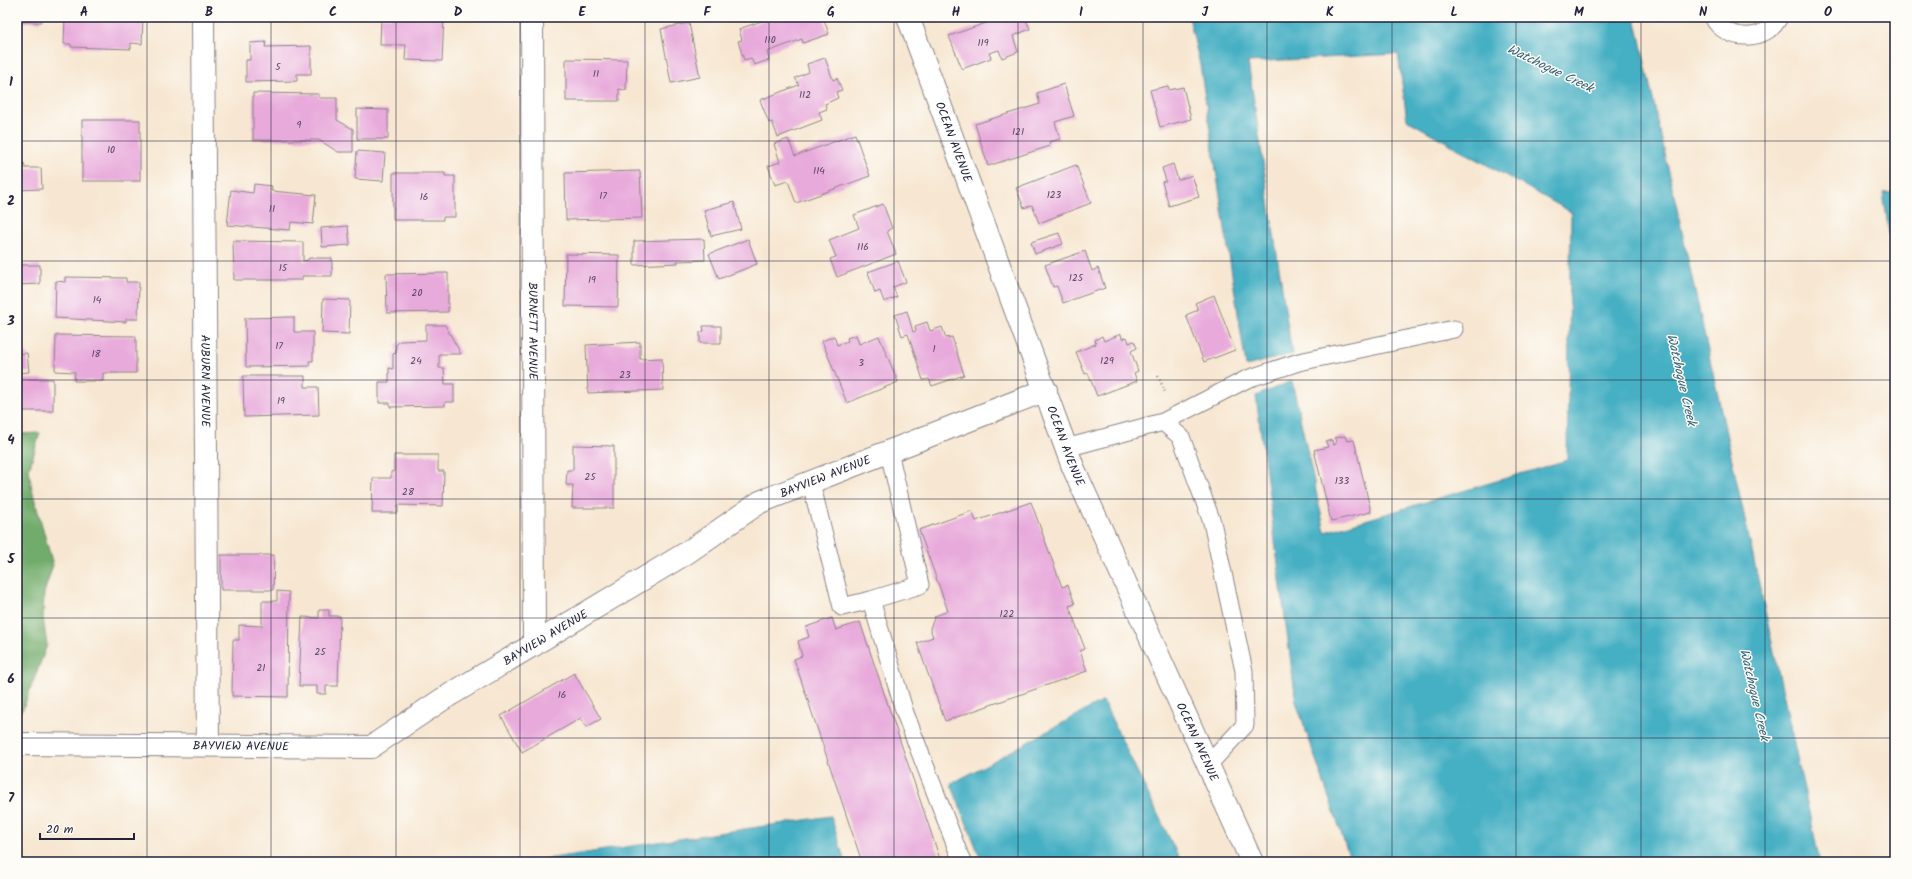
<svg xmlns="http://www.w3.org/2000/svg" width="1912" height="879" font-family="Kalam,sans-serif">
<rect width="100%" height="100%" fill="#fdfcf7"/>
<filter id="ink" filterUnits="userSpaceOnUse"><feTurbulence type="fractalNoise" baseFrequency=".025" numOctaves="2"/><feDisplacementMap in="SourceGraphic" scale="8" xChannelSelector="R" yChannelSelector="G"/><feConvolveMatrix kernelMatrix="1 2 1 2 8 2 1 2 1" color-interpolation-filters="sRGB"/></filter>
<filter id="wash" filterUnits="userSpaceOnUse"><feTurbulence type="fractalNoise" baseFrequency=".012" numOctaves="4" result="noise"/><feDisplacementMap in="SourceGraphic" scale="16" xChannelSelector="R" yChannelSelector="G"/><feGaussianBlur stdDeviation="0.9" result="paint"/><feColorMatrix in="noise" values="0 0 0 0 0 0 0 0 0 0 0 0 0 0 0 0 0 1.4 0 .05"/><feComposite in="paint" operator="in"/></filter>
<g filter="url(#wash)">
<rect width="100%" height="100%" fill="#f7e7d2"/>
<path fill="#72ac6c" stroke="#4a6754" d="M 40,433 L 29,469 L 32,490 L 53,565 L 44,593 L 43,618 L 47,645 L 23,709 L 17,714 L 17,434 Z"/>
<path fill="#44afc3" stroke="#33687f" d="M 1189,17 L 1635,17 L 1820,862 L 1351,862 L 1296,702 L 1256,396 L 1292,381 L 1325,532 L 1567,460 L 1571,212 L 1407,120 L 1398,54 L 1248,62 L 1292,354 L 1246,366 L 1200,65 Z
M 1895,192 L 1895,273 L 1883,193 Z
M 1103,701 L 1181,862 L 982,862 L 951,784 Z
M 831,816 L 845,862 L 526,862 Z"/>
<g id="blocks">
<path fill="#e8aadb" d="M 17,17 L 41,17 L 41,22 L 17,22 Z
M 65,17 L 143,17 L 142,44 L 131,43 L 131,49 L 71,47 L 71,44 L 64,44 Z
M 381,17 L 444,17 L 442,61 L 405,60 L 406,45 L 380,45 Z
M 773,17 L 823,17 L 829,34 L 803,43 L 802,39 L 767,52 L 769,60 L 754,65 L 751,58 L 744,60 L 738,41 L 742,40 L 739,29 Z
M 1003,17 L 1025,17 L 1030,29 L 1013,36 L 1018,52 L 1002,58 L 999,50 L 989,53 L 991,58 L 962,69 L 949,36 Z
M 689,23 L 700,77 L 671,83 L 661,29 Z
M 266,42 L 265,47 L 311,46 L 311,74 L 297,74 L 297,81 L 246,82 L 246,60 L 250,60 L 250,43 Z
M 825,58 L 833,80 L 837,78 L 842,90 L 836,92 L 838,98 L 825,104 L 827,109 L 819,112 L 822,120 L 778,137 L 772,122 L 769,123 L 760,100 L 799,85 L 795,78 L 809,72 L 807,64 Z
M 566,59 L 627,60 L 626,90 L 619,89 L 619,101 L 566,101 Z
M 1064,84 L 1074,116 L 1055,122 L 1060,139 L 1049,142 L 1050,146 L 988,166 L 975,124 L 1040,104 L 1037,93 Z
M 1168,86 L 1169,90 L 1183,87 L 1191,119 L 1160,127 L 1150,90 Z
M 253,93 L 319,94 L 319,98 L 337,98 L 337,120 L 353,129 L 353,152 L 338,152 L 319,140 L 253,140 Z
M 357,109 L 388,110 L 388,139 L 357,139 Z
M 82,120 L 140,120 L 140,181 L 82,181 Z
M 855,134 L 870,176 L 796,203 L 788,181 L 775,185 L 768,166 L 780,162 L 774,144 L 788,139 L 795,156 Z
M 357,151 L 385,153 L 383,181 L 355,179 Z
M 17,163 L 24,163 L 25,168 L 41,168 L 42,189 L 17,190 Z
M 1173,164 L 1178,180 L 1192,175 L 1199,197 L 1169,206 L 1162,182 L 1166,181 L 1162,168 Z
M 1076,165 L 1091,203 L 1039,223 L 1032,205 L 1024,208 L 1016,188 Z
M 640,171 L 642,218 L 566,220 L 565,173 Z
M 393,173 L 445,173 L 445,176 L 455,176 L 455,217 L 443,217 L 443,220 L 393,220 Z
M 254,184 L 272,186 L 271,191 L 316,195 L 313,224 L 291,222 L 290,230 L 227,225 L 231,190 L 253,193 Z
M 734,202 L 741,229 L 711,236 L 704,210 Z
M 883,204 L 892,228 L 887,231 L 896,254 L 837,277 L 830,259 L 836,257 L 829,240 L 859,228 L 854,215 Z
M 348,226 L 350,245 L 322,247 L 321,228 Z
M 1059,233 L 1063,244 L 1035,254 L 1031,242 Z
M 704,239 L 705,260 L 677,261 L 678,263 L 634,265 L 634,241 Z
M 748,239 L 757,264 L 719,279 L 709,254 Z
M 233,241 L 303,242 L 303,261 L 308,260 L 309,258 L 332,258 L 332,276 L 302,276 L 302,280 L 234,280 Z
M 1085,251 L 1092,271 L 1098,268 L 1105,288 L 1063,303 L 1057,286 L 1053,287 L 1045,265 Z
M 566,254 L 619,255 L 618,307 L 565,306 Z
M 898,261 L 906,282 L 893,287 L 897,297 L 884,302 L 880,291 L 875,293 L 868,272 Z
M 17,265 L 40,265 L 40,284 L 17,285 Z
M 448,273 L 448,312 L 387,313 L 386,274 Z
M 65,277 L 126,278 L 126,282 L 139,282 L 138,319 L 126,319 L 126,322 L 55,318 L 56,281 L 65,282 Z
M 1214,295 L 1235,350 L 1204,362 L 1186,315 L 1198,310 L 1195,303 Z
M 323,299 L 350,300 L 349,334 L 322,333 Z
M 907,311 L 913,332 L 916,331 L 915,326 L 927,322 L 930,331 L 942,327 L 946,338 L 952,337 L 964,375 L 932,386 L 929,379 L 923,380 L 908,334 L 902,336 L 895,315 Z
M 294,317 L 294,332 L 313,332 L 313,361 L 309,361 L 310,366 L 246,367 L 245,318 Z
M 426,325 L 445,325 L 461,354 L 439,354 L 439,368 L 444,368 L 445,384 L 454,384 L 454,402 L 445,402 L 445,406 L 390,407 L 390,403 L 379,403 L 379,382 L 389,382 L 389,368 L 393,369 L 393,354 L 396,353 L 396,345 L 400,341 L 426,340 Z
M 703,326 L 721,326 L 721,343 L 700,343 L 700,332 L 704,331 Z
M 1121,334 L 1122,339 L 1127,337 L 1129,343 L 1134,341 L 1137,348 L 1131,351 L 1138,371 L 1134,373 L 1137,381 L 1097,396 L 1088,373 L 1085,374 L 1076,352 L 1096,344 L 1095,340 L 1102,336 L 1104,341 Z
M 56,335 L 136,336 L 136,373 L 103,373 L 103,381 L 74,381 L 75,372 L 55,371 Z
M 856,335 L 859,344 L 879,336 L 898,382 L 847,403 L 822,341 L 834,336 L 837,345 L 848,341 L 847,338 Z
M 640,342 L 640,359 L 662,358 L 663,390 L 588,393 L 586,345 Z
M 27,353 L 29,372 L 17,373 L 17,354 Z
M 243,376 L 305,376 L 305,387 L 318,387 L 319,415 L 244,417 Z
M 17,379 L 53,379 L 53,411 L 17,411 Z
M 1345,436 L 1347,441 L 1354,440 L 1371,512 L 1331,521 L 1314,450 L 1328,447 L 1326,442 L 1332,440 L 1333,445 L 1336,444 L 1335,438 Z
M 573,445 L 614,446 L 614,508 L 572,508 L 573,485 L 566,485 L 567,470 L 573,470 Z
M 394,455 L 438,455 L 438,471 L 444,471 L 443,506 L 398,505 L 398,513 L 372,513 L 373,478 L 391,478 L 391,472 L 394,471 Z
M 1031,502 L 1062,587 L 1068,585 L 1075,604 L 1069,606 L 1085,649 L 1080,651 L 1087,671 L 945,721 L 917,643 L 933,637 L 930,628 L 935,616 L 948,611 L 919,530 L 972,511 L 976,521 Z
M 221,555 L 274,555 L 273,590 L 221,590 Z
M 277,591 L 289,592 L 288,697 L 232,696 L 233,640 L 239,640 L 239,625 L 262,626 L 262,601 L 277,601 Z
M 319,610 L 329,610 L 329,616 L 340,616 L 338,686 L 326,686 L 326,694 L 317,694 L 317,686 L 299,686 L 302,617 L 319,618 Z
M 832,618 L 836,630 L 860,622 L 941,862 L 862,862 L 794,659 L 802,656 L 798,641 L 809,637 L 806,627 Z
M 574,673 L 601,719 L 586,727 L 581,718 L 522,752 L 501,716 Z"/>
</g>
</g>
<g filter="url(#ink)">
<use href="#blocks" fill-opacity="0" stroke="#8c8486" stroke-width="1"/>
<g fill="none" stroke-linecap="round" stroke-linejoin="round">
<g stroke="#8c8486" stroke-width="19">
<path id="service" d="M 1713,17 C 1725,42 1767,43 1779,17
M 1163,422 L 1247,379 L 1299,362 L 1454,329
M 1066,448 L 1163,422 L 1181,437 L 1212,522 L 1244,671 L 1245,725 L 1208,765
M 811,483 L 842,607 L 871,600 L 920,585 L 889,452
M 871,600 L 905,713 L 962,862"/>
</g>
<g stroke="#8c8486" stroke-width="24">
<g id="minor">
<path id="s1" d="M 203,17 L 208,745"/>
<path id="s2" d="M 532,17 L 534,645"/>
<path id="s3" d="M 908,17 L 1073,467 L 1252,862"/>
<path id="s4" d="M 17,744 L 371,747 L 443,699 L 688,552 L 760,502 L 1046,390"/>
</g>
</g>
<path stroke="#8c8486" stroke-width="2.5" stroke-dasharray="1 3" stroke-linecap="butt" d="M 1158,376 L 1165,392"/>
<use href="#service" stroke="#fff" stroke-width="17"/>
<use href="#minor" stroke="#fff" stroke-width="22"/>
</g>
</g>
<path fill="none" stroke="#22223b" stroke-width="1" stroke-opacity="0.55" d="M 147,17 L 147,862M 271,17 L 271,862M 396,17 L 396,862M 520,17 L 520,862M 645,17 L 645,862M 769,17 L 769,862M 894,17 L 894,862M 1018,17 L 1018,862M 1143,17 L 1143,862M 1267,17 L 1267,862M 1392,17 L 1392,862M 1516,17 L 1516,862M 1641,17 L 1641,862M 1765,17 L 1765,862M 17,141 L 1895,141M 17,261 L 1895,261M 17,380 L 1895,380M 17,499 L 1895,499M 17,618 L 1895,618M 17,738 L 1895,738"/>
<g text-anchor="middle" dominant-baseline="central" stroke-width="3" stroke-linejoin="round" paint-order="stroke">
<g font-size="10" fill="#544463">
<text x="770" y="40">110</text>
<text x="983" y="43">119</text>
<text x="278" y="67">5</text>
<text x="596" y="74">11</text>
<text x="805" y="95">112</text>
<text x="299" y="125">9</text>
<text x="1018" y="132">121</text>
<text x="111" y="150">10</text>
<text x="819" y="171">114</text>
<text x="1054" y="195">123</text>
<text x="603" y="196">17</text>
<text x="424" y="197">16</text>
<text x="272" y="209">11</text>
<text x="863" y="247">116</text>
<text x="283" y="268">15</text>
<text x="1076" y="278">125</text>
<text x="592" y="280">19</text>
<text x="417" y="293">20</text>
<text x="97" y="300">14</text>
<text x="279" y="346">17</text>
<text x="934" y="349">1</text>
<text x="96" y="354">18</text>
<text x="416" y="361">24</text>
<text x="1107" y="361">129</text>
<text x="861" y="363">3</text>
<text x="625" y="375">23</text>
<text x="281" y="401">19</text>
<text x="590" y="477">25</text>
<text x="1342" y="481">133</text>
<text x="408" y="492">28</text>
<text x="1007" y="614">122</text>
<text x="320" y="652">25</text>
<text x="261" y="668">21</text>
<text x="562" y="695">16</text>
</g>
<g font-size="12" fill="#22223b" stroke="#fdfcf7">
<text stroke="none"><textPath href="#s3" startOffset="133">OCEAN AVENUE</textPath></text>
<text stroke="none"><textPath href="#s2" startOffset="314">BURNETT AVENUE</textPath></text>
<text stroke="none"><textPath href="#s1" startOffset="364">AUBURN AVENUE</textPath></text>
<text stroke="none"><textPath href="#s3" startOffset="457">OCEAN AVENUE</textPath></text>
<text stroke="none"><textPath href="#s4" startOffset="884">BAYVIEW AVENUE</textPath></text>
<text stroke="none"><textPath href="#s4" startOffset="560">BAYVIEW AVENUE</textPath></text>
<text stroke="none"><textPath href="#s3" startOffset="781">OCEAN AVENUE</textPath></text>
<text stroke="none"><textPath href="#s4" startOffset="224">BAYVIEW AVENUE</textPath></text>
</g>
<g font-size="13" font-style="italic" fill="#316178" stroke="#fdfcf7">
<text transform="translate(1550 69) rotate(26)">Watchogue Creek</text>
<text transform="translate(1681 380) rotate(77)">Watchogue Creek</text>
<text transform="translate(1754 695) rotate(77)">Watchogue Creek</text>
</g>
</g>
<rect width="1912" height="879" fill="none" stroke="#fdfcf7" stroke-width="44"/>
<path d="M40 833v6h94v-6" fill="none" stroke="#22223b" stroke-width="2"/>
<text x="46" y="833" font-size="12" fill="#22223b" stroke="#fdfcf7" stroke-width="3" paint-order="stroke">20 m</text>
<rect x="22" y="22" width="1868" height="835" fill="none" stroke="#22223b" stroke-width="1.5"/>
<g font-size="13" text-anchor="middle" font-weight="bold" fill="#22223b">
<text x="84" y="16">A</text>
<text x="209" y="16">B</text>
<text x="333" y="16">C</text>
<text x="458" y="16">D</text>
<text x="582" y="16">E</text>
<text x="707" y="16">F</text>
<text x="831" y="16">G</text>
<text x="956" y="16">H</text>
<text x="1081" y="16">I</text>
<text x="1205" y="16">J</text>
<text x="1330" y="16">K</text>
<text x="1454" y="16">L</text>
<text x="1579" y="16">M</text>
<text x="1703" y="16">N</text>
<text x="1828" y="16">O</text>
<text x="11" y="86">1</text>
<text x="11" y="205">2</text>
<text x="11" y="325">3</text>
<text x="11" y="444">4</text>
<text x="11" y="563">5</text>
<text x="11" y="683">6</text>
<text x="11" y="802">7</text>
</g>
</svg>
